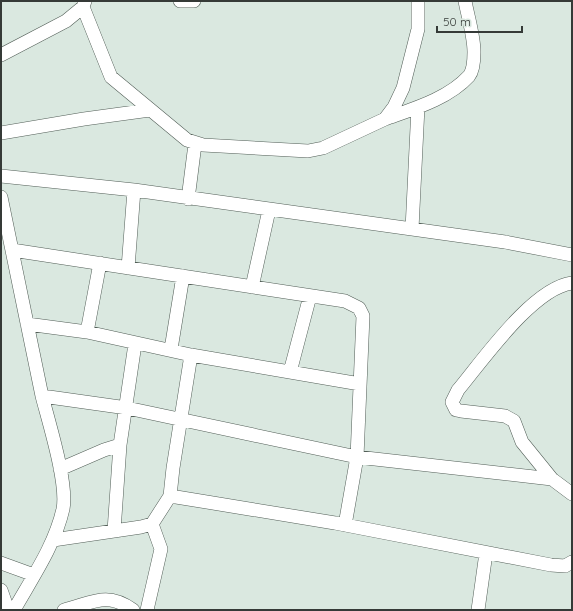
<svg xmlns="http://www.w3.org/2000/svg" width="573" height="611" font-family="Quicksand,sans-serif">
<rect width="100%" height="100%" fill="#dae8e0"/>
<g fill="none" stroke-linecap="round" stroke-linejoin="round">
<g stroke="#525e57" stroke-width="14">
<path id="minor" d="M 180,1 L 194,1
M 83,7 L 111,77 L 187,140 L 203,145 L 308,151 L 323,148 L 385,119 L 394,107 L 403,88 L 418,29 L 418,1
M 1,55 L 66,21 L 83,7 L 85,1
M 385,119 C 413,109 448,99 469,76 C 473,71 474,59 474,52 C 474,36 468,17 465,1
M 1,133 L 84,119 L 150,110
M 1,176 L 134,190 L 505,242 L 572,255
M 1,197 C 15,263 28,330 42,396 C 49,423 68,484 63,509 C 55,545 32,578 14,610
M 188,199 L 195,144
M 412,229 L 418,107
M 12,250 L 345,301 L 359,308 L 363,316 L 357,457 L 345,525
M 128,268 L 134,190
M 572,283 C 533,288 483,360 458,390 L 452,402 L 456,410 L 461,411 L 505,416 L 514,421 L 522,442 L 552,479 L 572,494
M 252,287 L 269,210
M 27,324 L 87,332 L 191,355 L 360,384
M 87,332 L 100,263
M 171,349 L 183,276
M 290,372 L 310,296
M 42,396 L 127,408 L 357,457 L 552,479
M 60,469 L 104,450 L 120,445 L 135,344
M 170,496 L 335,523 L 551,565 L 565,566 L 572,562
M 114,531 L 120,445
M 53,540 L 141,527 L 152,524 L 170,496 L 173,468 L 191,355
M 1,563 L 34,575
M 1,590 L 8,610
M 64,610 C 92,603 107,591 133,610
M 147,610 L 161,549 L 152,524
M 478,610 L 486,553"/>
</g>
<use href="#minor" stroke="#fff" stroke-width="13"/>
</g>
<rect width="573" height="611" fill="none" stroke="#353a37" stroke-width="4"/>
<path d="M437 26v6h85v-6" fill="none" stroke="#353a37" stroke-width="2"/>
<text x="443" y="26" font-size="12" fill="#353a37" stroke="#dae8e0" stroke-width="3" paint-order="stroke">50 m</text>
</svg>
